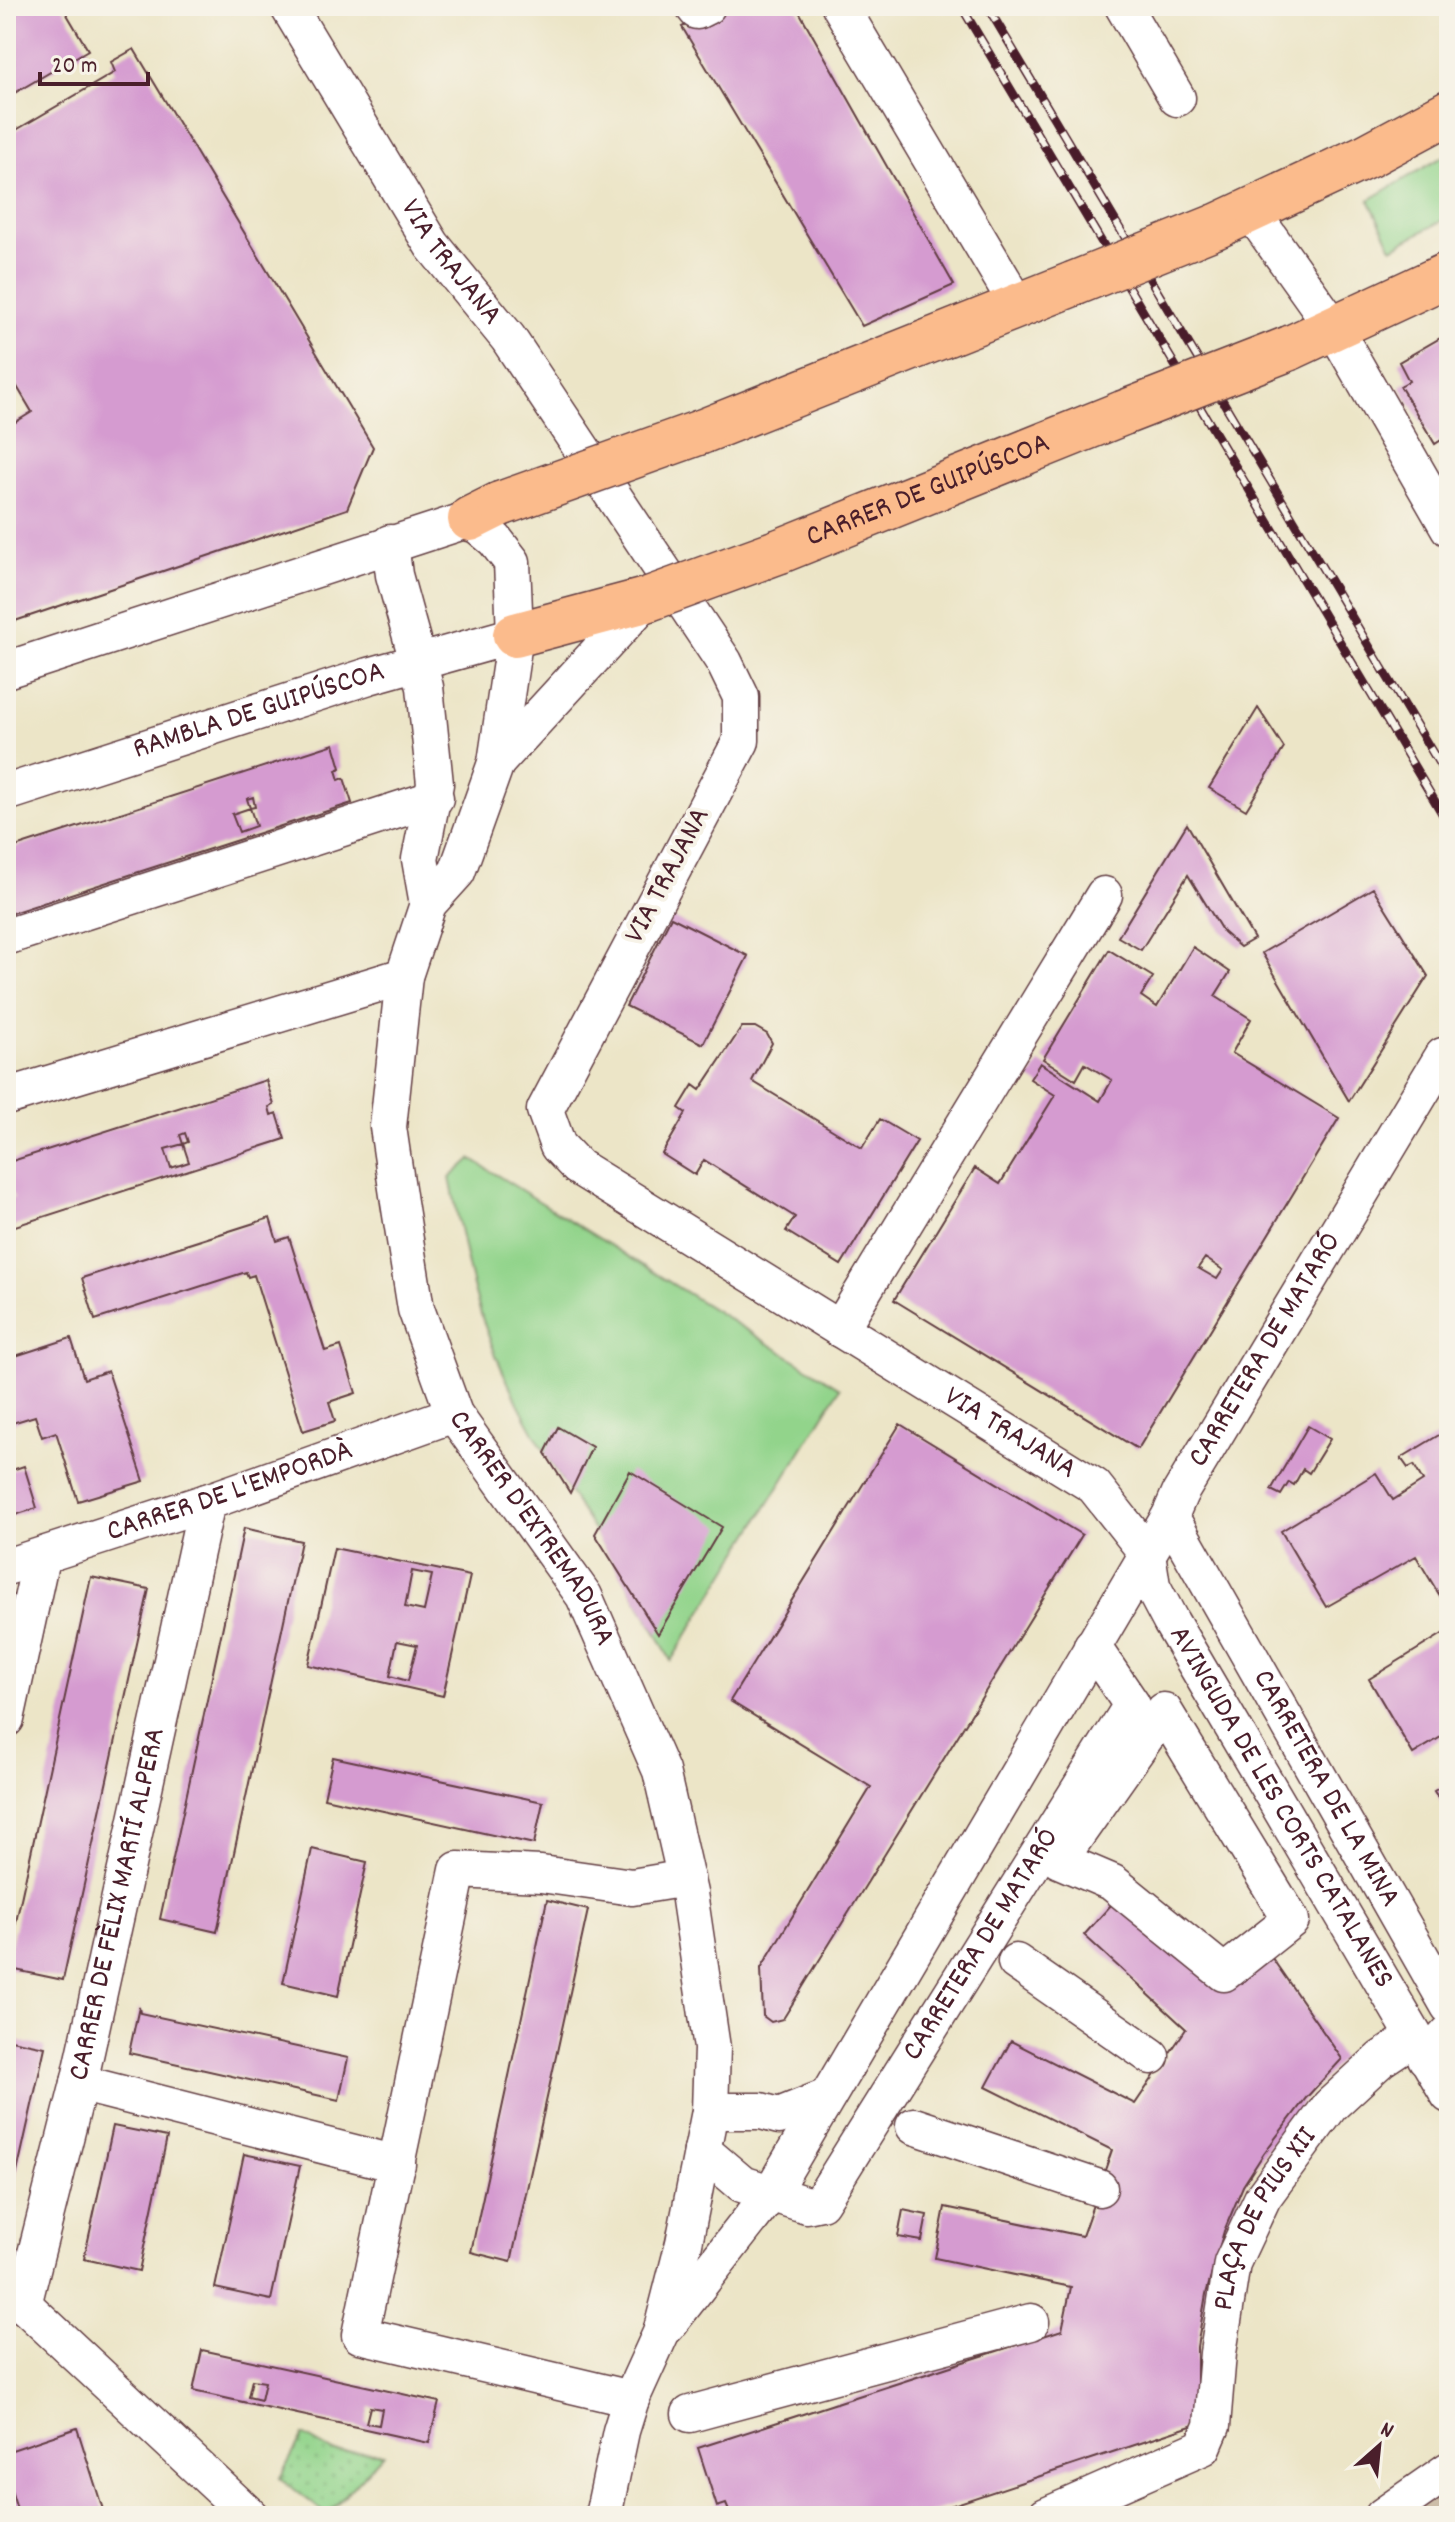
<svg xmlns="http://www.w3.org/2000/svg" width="1455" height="2522" font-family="Dekko,sans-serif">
<defs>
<pattern id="park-dots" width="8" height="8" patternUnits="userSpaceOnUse" patternTransform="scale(2)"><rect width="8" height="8" fill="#92d48b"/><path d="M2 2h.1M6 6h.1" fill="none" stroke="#7fb678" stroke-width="1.8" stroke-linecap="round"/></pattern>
</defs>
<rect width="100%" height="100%" fill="#f7f3e8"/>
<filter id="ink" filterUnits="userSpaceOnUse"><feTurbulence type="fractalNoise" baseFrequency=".0125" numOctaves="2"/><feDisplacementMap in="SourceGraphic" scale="16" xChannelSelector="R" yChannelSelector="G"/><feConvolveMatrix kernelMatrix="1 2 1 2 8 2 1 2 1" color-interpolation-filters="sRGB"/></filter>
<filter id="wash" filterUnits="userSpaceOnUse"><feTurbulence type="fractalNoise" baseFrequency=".006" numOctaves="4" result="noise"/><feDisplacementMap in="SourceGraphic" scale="32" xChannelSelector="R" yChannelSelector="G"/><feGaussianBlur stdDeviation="1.8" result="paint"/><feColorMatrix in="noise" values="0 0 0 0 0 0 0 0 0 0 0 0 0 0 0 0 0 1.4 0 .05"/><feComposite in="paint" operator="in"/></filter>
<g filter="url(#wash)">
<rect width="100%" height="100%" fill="#ece5c7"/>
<path fill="#92d48b" stroke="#6e7a5b" stroke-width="2" d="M 1449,153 L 1449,217 L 1392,248 L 1369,200 Z
M 471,1159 L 840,1388 L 671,1661 C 615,1549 530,1452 487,1332 C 469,1283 461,1230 450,1178 Z"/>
<path fill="url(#park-dots)" stroke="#6e7a5b" stroke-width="2" d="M 303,2435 L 333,2452 L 384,2453 L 327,2515 L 280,2478 Z"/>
<g id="blocks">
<path fill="#d59bd0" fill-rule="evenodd" d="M 6,6 L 62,6 L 88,50 L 6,98 Z
M 726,6 L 796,6 L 954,285 L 862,326 L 682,27 Z
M 134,49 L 373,447 L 347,509 L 6,624 L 6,428 L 32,412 L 6,368 L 6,136 L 115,72 L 111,62 Z
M 1449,333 L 1449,435 L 1435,444 L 1400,386 L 1409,381 L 1399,362 Z
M 1258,708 L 1284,748 L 1246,810 L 1209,788 Z
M 334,744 L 341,768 L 336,770 L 339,780 L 344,778 L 352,803 L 6,915 L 6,850 ZM 253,797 L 255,807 L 250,808 L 256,826 L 239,832 L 232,814 L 250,808 L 247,799 Z
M 1187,824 L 1254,939 L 1240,947 L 1223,932 L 1188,875 L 1141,950 L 1118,937 Z
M 1373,888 L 1428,976 L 1349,1101 L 1262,953 Z
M 671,917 L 748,956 L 703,1044 L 626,1006 Z
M 1193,947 L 1230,972 L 1215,996 L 1251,1019 L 1232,1053 L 1339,1118 L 1138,1449 L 894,1300 L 975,1168 L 1000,1184 L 1055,1095 L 1030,1079 L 1040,1063 L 1100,1101 L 1112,1080 L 1085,1064 L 1076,1080 L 1043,1059 L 1109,950 L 1153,977 L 1141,996 L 1157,1007 ZM 1205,1258 L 1223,1270 L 1217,1279 L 1198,1268 Z
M 742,1027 L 755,1027 L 767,1034 L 772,1043 L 752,1081 L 862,1148 L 880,1119 L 917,1141 L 841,1265 L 786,1231 L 795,1217 L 704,1160 L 695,1175 L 662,1154 L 686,1113 L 679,1108 L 693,1085 L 700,1090 Z
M 266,1080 L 274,1105 L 269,1107 L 271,1115 L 277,1113 L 285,1139 L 6,1229 L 6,1200 L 14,1198 L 11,1189 L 6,1191 L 6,1163 ZM 185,1133 L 188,1142 L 183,1144 L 189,1162 L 171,1168 L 165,1149 L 183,1144 L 180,1135 Z
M 270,1218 L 277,1241 L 289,1237 L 325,1351 L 341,1346 L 356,1393 L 329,1402 L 335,1421 L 303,1431 L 254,1275 L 248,1277 L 246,1272 L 95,1320 L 82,1278 Z
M 71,1338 L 84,1379 L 108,1371 L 144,1481 L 78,1501 L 56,1432 L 42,1437 L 35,1416 L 6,1425 L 6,1359 Z
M 900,1424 L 1082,1535 L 783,2019 L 771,2022 L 763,2016 L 761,1968 L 871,1787 L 730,1701 Z
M 1308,1426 L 1330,1439 L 1309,1473 L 1303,1469 L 1294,1485 L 1289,1482 L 1281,1495 L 1271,1490 Z
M 558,1427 L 592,1447 L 570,1493 L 545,1453 Z
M 1449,1429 L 1449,1611 L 1416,1556 L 1326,1607 L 1281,1531 L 1376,1473 L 1393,1500 L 1423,1481 L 1414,1465 L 1408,1468 L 1401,1458 Z
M 24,1466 L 37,1508 L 6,1518 L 6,1472 Z
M 630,1471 L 722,1527 L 658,1634 L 595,1534 Z
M 244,1528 L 301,1541 L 217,1932 L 160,1919 Z
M 334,1548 L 470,1576 L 443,1696 L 308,1665 ZM 412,1571 L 432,1575 L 424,1611 L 405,1607 ZM 397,1641 L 417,1645 L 408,1681 L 390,1676 Z
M 91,1577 L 149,1589 L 63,1980 L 6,1968 Z
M 1449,1630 L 1449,1732 L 1413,1754 L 1369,1679 Z
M 333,1757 L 543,1802 L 534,1844 L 324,1798 Z
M 1449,1782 L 1449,1815 L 1434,1791 Z
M 312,1849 L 367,1862 L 338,1996 L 283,1983 Z
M 1120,1895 L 1223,1989 L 1265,1948 L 1342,2059 L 1306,2098 L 1264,2153 L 1243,2186 L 1224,2231 L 1206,2294 L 1197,2347 L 1197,2424 L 920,2516 L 731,2516 L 726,2504 L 717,2507 L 698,2448 L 1062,2330 L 1071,2287 L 935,2258 L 945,2207 L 1082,2236 L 1112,2150 L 986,2087 L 1011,2041 L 1135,2104 L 1186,2029 L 1084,1935 Z
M 547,1900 L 588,1910 L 511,2262 L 471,2252 Z
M 139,2007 L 140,2013 L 348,2058 L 339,2100 L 129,2053 Z
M 6,2039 L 45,2047 L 15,2181 L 6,2179 Z
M 113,2126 L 167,2137 L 139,2271 L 84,2259 Z
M 244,2154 L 300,2166 L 271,2300 L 215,2288 Z
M 903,2210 L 927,2215 L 922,2241 L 898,2237 Z
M 202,2350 L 439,2402 L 429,2443 L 193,2391 ZM 252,2380 L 265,2382 L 261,2400 L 248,2397 ZM 370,2407 L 382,2409 L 379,2425 L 366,2423 Z
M 77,2428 L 105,2516 L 19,2516 L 6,2474 L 6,2452 Z"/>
</g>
</g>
<g filter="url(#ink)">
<use href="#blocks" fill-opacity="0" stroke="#623d42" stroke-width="2"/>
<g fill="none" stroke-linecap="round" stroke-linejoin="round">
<path stroke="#ccbda8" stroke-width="44" stroke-dasharray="44 22" stroke-linecap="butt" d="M 1424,2516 L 1449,2506"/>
<g stroke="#623d42" stroke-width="39">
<g id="minor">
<path id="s1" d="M 288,6 L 432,245 L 508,338 L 724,662 L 741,697 L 741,741 L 545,1110 L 558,1146 L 578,1167 L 1094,1486 L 1147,1553 L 1152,1586 L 1171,1622 L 1449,2095"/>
<path d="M 693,6 L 697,11 L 707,6"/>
<path d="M 840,6 L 1019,307"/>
<path d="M 1123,6 L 1177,98"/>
<path d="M 1250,210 L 1334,328 L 1449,528"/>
<path d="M 390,543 L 394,575 L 425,687 L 435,784 L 420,859 L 428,904"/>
<path id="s2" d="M 6,670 L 470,519 L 495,540 L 512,562 L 515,635 L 496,763 L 457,872 L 428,904 L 404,976 L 388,1127 L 399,1202 L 416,1309 L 454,1414 L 584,1596 L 661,1771 L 689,1893 L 712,2048 L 710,2111 L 684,2243 L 661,2333 L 631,2399 L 621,2431 L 603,2516"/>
<path d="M 496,763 L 646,600"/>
<path id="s3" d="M 6,793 L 369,676 L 515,635"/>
<path d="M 6,937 L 435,798"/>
<path d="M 6,1097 L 404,976"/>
<path d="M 840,1329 L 1104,895"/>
<path id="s4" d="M 1170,1516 L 1449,2006"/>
<path id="s5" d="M 6,1567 L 207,1502 L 454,1414"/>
<path d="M 1164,1711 L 1291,1920 L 1224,1973 L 1113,1883 L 1059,1860 Z"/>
<path d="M 6,1719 L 41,1558"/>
<path d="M 1016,1962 L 1151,2056"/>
<path d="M 1426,2058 L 1449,2033"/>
<path d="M 79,2083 L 397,2164"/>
<path d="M 710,2111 L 761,2111 L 779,2116 L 827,2097"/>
<path d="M 914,2126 L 1099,2188"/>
<path id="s6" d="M 702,2150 L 742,2184 L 807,2205 L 821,2202 L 1132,1705 L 1092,1646"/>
<path d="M 7,2289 L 250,2516"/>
<path id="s7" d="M 23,2305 L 79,2083 L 207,1502"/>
<path id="s8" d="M 667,2326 L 771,2193 L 1170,1516 L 1180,1493 L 1443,1056"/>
<path d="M 631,2399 L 360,2335 L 458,1870 L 541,1874 L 632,1887 L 686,1878"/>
<path d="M 690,2414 L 1031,2322"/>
<path id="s9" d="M 1046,2516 L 1203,2447 L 1212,2426 L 1218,2353 L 1232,2263 L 1263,2197 L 1330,2106 L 1381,2059 L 1414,2037"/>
<path d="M 1383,2516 L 1449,2470"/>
</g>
</g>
<g stroke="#623d42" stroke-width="47">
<g id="major">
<path d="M 1217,226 L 1367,156 L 1449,112"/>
<path d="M 1290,348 L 1449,274"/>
<path d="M 701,432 L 1073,284"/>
<path d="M 470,519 L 500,504"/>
<path id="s10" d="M 780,551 L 1123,413"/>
<path d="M 515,635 L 646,600"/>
</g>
</g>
<use href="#minor" stroke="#fff" stroke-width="36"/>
<use href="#major" stroke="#fbbb8c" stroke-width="44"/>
<g stroke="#4a1f2b" stroke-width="9">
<path id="rail" d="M 961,6 L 1449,825
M 987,6 L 1449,780"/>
</g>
<use href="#rail" stroke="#f7f3e8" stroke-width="6" stroke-dasharray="18" stroke-linecap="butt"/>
<g stroke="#623d42" stroke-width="47" stroke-linecap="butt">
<path id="major-bridge" d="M 1073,284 L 1217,226
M 1123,413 L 1290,348
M 500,504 L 701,432
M 646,600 L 780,551"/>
</g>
<use href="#major-bridge" stroke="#fbbb8c" stroke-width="44"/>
</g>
</g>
<g text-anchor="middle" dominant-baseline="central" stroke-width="8" stroke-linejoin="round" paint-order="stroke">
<g font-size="30" fill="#4a1f2b" stroke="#f7f3e8">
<text stroke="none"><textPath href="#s1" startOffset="304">VIA TRAJANA</textPath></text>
<text stroke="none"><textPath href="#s10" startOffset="160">CARRER DE GUIPÚSCOA</textPath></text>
<text stroke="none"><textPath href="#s3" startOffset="266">RAMBLA DE GUIPÚSCOA</textPath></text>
<text transform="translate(669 876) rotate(-62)">VIA TRAJANA</text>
<text stroke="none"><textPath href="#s8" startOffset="1146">CARRETERA DE MATARÓ</textPath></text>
<text stroke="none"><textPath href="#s1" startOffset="1864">VIA TRAJANA</textPath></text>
<text stroke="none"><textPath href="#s5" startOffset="236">CARRER DE L'EMPORDÀ</textPath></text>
<text stroke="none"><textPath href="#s2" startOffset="1572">CARRER D'EXTREMADURA</textPath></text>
<text stroke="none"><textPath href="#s4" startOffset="314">CARRETERA DE LA MINA</textPath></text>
<text stroke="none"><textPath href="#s1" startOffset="2338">AVINGUDA DE LES CORTS CATALANES</textPath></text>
<text stroke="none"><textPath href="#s7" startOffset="412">CARRER DE FÈLIX MARTÍ ALPERA</textPath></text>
<text stroke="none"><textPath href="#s6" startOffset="438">CARRETERA DE MATARÓ</textPath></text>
<text stroke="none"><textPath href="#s9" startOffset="412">PLAÇA DE PIUS XII</textPath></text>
</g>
</g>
<rect width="1455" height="2522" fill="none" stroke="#f7f3e8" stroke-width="32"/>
<g transform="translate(1379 2446) rotate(27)" stroke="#f7f3e8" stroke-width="6" paint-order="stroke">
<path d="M0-6L14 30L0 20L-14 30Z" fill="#4a1f2b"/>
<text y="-12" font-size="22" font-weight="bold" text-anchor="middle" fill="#4a1f2b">N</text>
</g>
<path d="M40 72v12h108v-12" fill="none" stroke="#4a1f2b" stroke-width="4"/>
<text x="52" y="72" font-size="24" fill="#4a1f2b" stroke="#f7f3e8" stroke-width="6" paint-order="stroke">20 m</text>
</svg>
